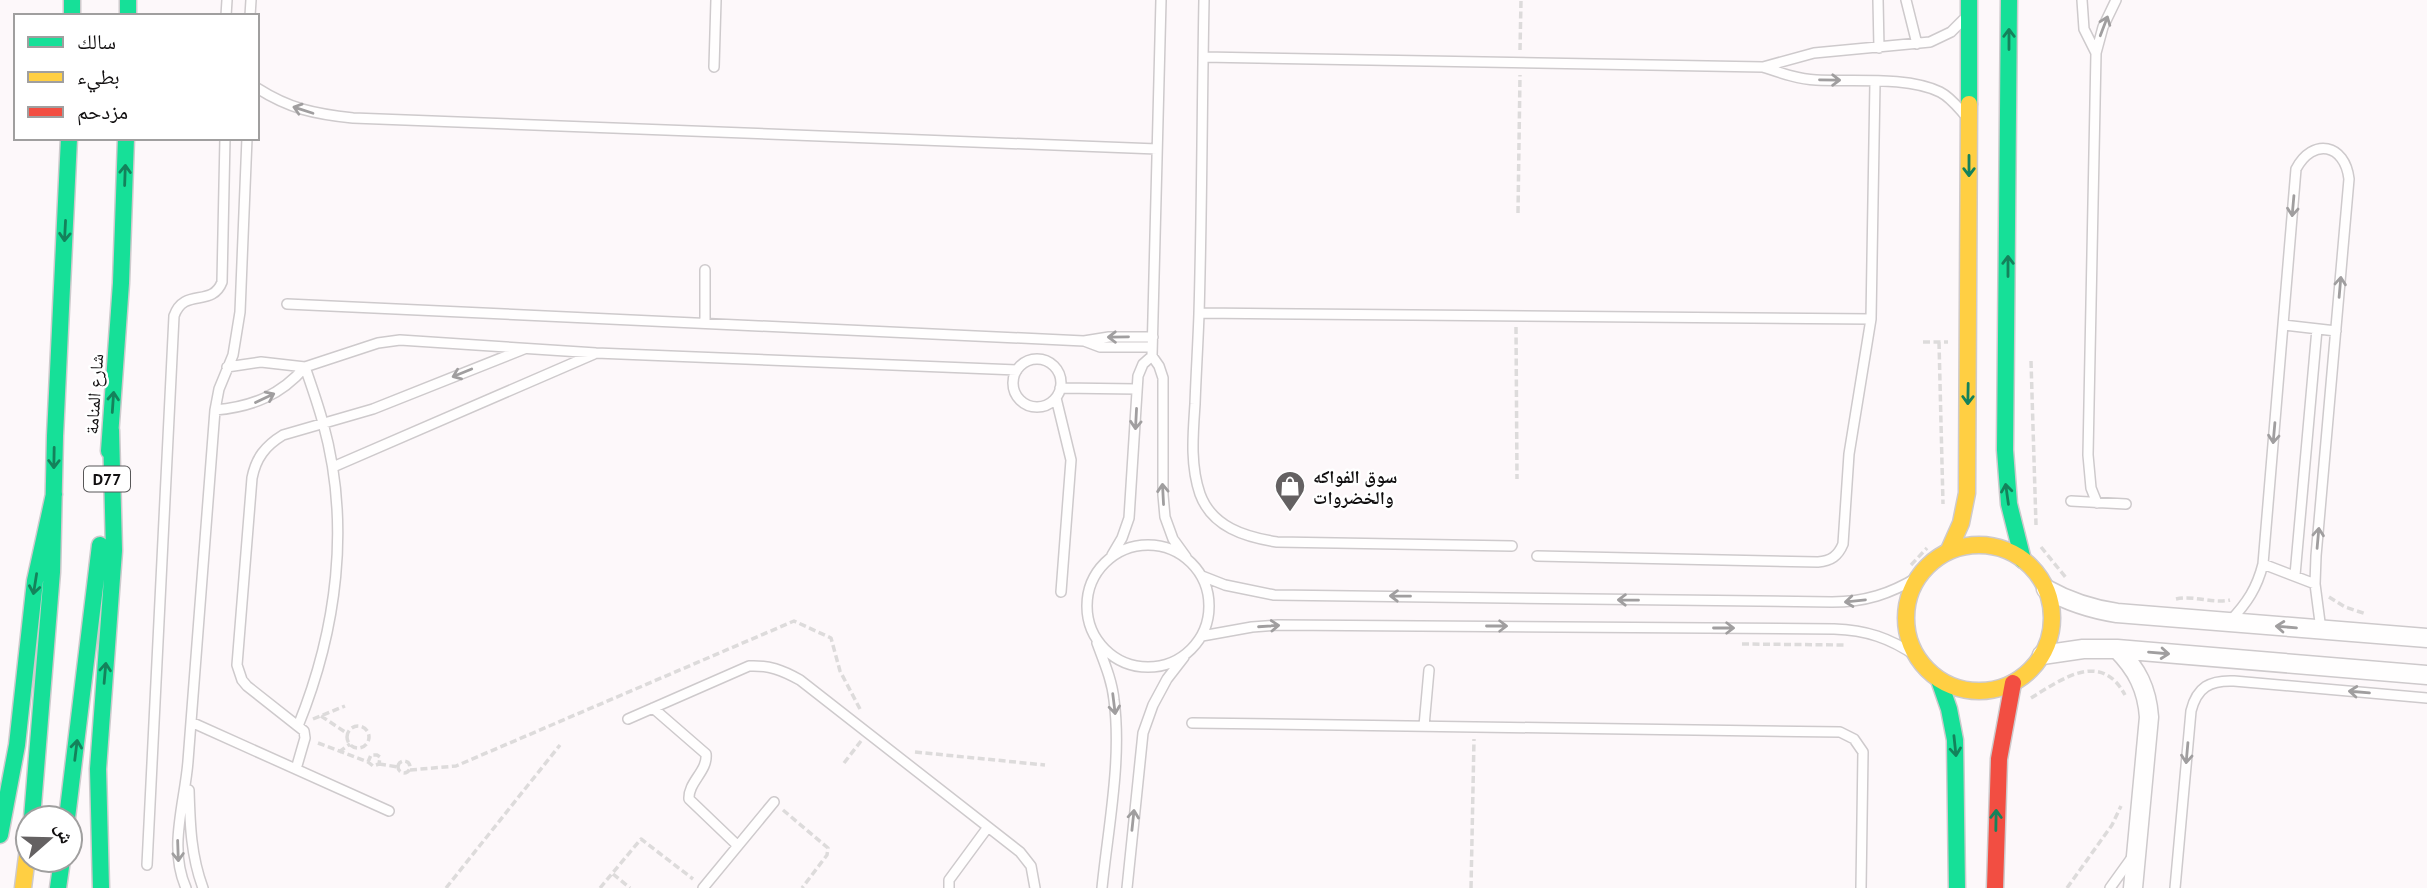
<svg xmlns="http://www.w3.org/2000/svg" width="2427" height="888" font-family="'PT Sans','Noto Naskh Arabic',sans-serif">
<rect width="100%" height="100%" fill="#fdf8fa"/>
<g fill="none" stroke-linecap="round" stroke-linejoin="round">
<g stroke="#cecacc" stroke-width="12">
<path id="lane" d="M 1161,0 L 1152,356 L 1159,366 L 1163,378 L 1163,495 L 1165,517 L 1173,539 L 1186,557
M 1204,0 C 1202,105 1202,209 1199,314 C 1198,344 1196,374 1195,404 C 1193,434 1190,465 1200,494 C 1212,527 1245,537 1277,542 L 1512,546
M 1878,0 L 1879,48
M 1906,0 L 1917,44
M 2082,0 L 2084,29 L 2096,53
M 226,16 L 227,0
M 250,16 L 251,0
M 1203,57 L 1763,67 C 1781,73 1798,79 1816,80 C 1852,82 1907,76 1940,92 C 1950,97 1957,106 1964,114
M 714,67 L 716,0
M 1763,67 L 1814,53 L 1930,42 L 1951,32 L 1963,20
M 257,88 C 290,109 315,114 353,118 L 1157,149
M 287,304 L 1084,341 L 1109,337 L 1153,337
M 1199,313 L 1871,319
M 705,322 L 705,270
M 2284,325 L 2336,331
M 1084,341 L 1100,347 L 1152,347
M1013 383a24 24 0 1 1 48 0a24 24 0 1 1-48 0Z
M 227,367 L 261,362 L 305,367 L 378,343 L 400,340 L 596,353 L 1017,370
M 1060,388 L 1137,389
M 1056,398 L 1071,460 L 1061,592
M 215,410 C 252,407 281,395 305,367
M 333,467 L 594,354
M 2071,501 L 2126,504
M 2097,503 L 2091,488 L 2088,455 L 2096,53 L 2103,27 L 2116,0
M1087 606a61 61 0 1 1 122 0a61 61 0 1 1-122 0Z
M 1112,555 L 1122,538 L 1129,518 L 1138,376 L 1143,364 L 1152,356
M 1537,556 L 1818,562 C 1831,561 1838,556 1843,544 L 1849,454 L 1871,319 L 1875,82
M 2263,564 L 2315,584
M 2295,575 L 2317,329
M 1202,576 L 1225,585 L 1274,595 L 1832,602 C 1865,602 1890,594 1918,577
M 2230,621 C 2247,603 2257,588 2263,564 L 2296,169 C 2313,137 2345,144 2349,179 L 2316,556 L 2315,584 L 2321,630
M 1202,636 L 1252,627 L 1278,625 L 1834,629 C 1866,630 1890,638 1916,656
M 1097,643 C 1104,662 1112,680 1114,700 C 1122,760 1108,828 1102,888
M 653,708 L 706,754 C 708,771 688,782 689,799 L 737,845
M 628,719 L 749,666 C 769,665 782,670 800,680 L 1020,852 L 1031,866 L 1035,888
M 191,722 L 389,811
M 1192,723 L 1840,732 L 1854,739 L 1863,752 L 1861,888
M 298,726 C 337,630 351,524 323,423 C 318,404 311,385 305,367
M 1424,726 L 1429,670
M 296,769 L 305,738 L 304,731 L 247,686 L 242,680 L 237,665 L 252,478 C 256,458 265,446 283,435 L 373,409 L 524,349
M 189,790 C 190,825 191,856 203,888
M 147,865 L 174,316 C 184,287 212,308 222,282 L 225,138
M 186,888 C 168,848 185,802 188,761 C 197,644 206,527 215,410 L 219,389 L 233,355 L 240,312 L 247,138
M 703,888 L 774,802
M 949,888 L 949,880 L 988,827
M 1127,888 L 1143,733 L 1153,705 L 1167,679 L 1184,657
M 2110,888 L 2133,856
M 2175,888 L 2191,711 C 2197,687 2210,680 2234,681 L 2427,698"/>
</g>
<g stroke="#cecacc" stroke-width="21">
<path id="street" d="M 2046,589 C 2069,602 2091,609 2117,613 L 2427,638
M 2117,649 C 2137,669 2147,689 2149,717 L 2133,888
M 2042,655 L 2083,649 L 2117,649 L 2427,675"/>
</g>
<g stroke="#cecacc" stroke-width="19">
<path id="fast" d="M 72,0 L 72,16
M 128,0 L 128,16
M 2009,0 L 2005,450 L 2009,504 L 2023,560
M 1969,104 L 1969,0
M 109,451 L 121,283 L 126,138
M 1939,680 L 1949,709 L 1955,740 L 1957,888
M 32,818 L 52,572 L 55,436 L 69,138
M 67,818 L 100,545
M 0,835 L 17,745 L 35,581 L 54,494
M 58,888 L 62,860
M 101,888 L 98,769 L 114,551 L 111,430"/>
</g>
<g stroke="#cecacc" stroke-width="19">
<path id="slow" d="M1906 618a73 73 0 1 1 146 0a73 73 0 1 1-146 0Z
M 1949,550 L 1961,523 L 1967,493 L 1969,104
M 23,888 L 28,848"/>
</g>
<g stroke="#cecacc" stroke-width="19">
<path id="jam" d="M 1995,888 L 1999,759 L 2013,683"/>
</g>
<path stroke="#dddbdb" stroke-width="3.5" stroke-dasharray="7 3.5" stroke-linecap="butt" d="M 1520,50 L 1521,0
M 1518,213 L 1520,75
M 1516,327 L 1517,479
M 1923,342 L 1948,342
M 1939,342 L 1943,504
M 2031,361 L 2036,525
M 2041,547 L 2067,579
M 1911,565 L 1927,548
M 2329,597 L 2345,607 L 2366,614
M 2176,599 C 2194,595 2213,604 2230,600
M 1742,644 L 1846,645
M 2031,698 C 2062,679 2101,650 2125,695
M 321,716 L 348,734
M 313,719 L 345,706
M347 737a11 11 0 1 1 22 0a11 11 0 1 1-22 0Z
M 318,743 L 368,762 L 373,766 L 379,764 L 380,757 L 377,755 L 371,755 L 368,762
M 339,752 L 350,744
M 915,752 L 1045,765
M398 767a6 6 0 1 1 12 0a6 6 0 1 1-12 0Z
M 844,763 L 861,741
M 379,764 L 398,767
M 410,770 L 456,766 L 794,621 L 831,638 L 840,671 L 860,709
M 783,810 L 828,848 L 827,855 L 802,888
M 613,874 L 630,888
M 446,888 L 560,745
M 600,888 L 641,839 L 693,879
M 1471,888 L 1474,739
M 2067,888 L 2112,825 L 2121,806"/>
<use href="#lane" stroke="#fffefe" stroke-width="9"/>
<use href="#street" stroke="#fffefe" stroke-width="18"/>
<use href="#fast" stroke="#16e098" stroke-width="16"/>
<use href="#slow" stroke="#ffcf43" stroke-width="16"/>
<use href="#jam" stroke="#f24e42" stroke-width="16"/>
</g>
<defs><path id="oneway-shaft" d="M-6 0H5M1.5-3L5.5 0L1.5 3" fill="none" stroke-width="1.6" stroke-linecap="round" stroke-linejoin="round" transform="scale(1.75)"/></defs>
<g stroke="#a09e9f">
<use href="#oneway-shaft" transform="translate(2104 26) rotate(-69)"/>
<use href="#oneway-shaft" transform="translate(1830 80) rotate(1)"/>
<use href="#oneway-shaft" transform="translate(303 110) rotate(-162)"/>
<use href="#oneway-shaft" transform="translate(2293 206) rotate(95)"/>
<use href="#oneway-shaft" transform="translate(2340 287) rotate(-85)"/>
<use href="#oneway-shaft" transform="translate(1118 337) rotate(179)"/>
<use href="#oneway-shaft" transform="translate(462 373) rotate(158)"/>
<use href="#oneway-shaft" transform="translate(265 398) rotate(-25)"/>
<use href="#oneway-shaft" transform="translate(1136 419) rotate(93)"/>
<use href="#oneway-shaft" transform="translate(2274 433) rotate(95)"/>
<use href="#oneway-shaft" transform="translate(1163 494) rotate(-93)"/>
<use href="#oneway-shaft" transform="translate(2318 538) rotate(-85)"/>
<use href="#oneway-shaft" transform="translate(1400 596) rotate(-179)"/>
<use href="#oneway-shaft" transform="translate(1628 600) rotate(-179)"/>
<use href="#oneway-shaft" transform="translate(1855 601) rotate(174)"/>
<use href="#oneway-shaft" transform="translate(1269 626) rotate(-4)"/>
<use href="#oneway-shaft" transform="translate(1497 626)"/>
<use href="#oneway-shaft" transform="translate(2286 627) rotate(-175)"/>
<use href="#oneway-shaft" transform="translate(1724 628)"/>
<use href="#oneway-shaft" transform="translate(2159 653) rotate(5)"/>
<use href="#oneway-shaft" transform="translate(2359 692) rotate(-175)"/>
<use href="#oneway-shaft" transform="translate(1114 704) rotate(83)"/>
<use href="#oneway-shaft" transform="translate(2187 753) rotate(95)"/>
<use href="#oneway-shaft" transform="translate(1133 820) rotate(-84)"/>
<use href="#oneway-shaft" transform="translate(178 851) rotate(88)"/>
</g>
<g stroke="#14825b">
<use href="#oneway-shaft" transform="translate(2009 39) rotate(-90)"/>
<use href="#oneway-shaft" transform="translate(1969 166) rotate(90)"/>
<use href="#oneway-shaft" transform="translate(125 175) rotate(-88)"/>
<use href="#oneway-shaft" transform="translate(65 231) rotate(93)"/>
<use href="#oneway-shaft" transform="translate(2008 266) rotate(-90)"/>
<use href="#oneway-shaft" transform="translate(1968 394) rotate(91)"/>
<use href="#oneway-shaft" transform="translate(113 402) rotate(-86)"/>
<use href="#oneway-shaft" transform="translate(54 458) rotate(91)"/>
<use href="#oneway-shaft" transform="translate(2007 494) rotate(-98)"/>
<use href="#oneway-shaft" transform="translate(35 584) rotate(99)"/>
<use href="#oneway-shaft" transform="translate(105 673) rotate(-85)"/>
<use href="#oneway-shaft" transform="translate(1955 746) rotate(84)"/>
<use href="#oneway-shaft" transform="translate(76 750) rotate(-83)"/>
<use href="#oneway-shaft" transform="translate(1996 820) rotate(-89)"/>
</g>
<defs>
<g id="shop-pin" transform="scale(1.575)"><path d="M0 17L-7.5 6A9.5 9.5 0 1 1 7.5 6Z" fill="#646162" stroke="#fff"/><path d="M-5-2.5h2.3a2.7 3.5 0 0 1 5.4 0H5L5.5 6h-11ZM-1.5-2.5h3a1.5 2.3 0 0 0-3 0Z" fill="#fff"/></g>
</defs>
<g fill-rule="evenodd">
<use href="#shop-pin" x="1290" y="486"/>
</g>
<g text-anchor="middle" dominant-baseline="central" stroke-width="5" stroke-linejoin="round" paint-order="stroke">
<rect fill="#fff" stroke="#585758" stroke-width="2" x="84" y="466.5" width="46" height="25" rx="5"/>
<g font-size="16" font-weight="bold" fill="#110f10">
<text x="107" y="479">D77</text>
</g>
<g font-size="18" fill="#110f10" stroke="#fff">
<text transform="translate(94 394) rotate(-86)">شارع المنامة</text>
</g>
<g font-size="18" font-weight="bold" fill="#110f10" stroke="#fff" text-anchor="start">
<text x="1313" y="476">سوق الفواكه<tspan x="1313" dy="21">والخضروات</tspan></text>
</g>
</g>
<rect x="14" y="14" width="245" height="126" fill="#ffffff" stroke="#a09f9f" stroke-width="2"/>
<rect x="28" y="37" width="35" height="10" fill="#16e098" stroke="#a09f9f" stroke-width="2"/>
<text x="77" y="49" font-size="21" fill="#110f10">سالك</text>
<rect x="28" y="72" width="35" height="10" fill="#ffcf43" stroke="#a09f9f" stroke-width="2"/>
<text x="77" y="84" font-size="21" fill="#110f10">بطيء</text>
<rect x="28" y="107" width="35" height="10" fill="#f24e42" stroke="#a09f9f" stroke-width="2"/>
<text x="77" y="119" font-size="21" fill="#110f10">مزدحم</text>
<g transform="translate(49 839) rotate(70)"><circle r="33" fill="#ffffff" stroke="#a09f9f" stroke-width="2"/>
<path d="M0-5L12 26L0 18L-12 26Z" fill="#646162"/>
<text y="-10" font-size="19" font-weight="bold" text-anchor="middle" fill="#110f10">ش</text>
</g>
</svg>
